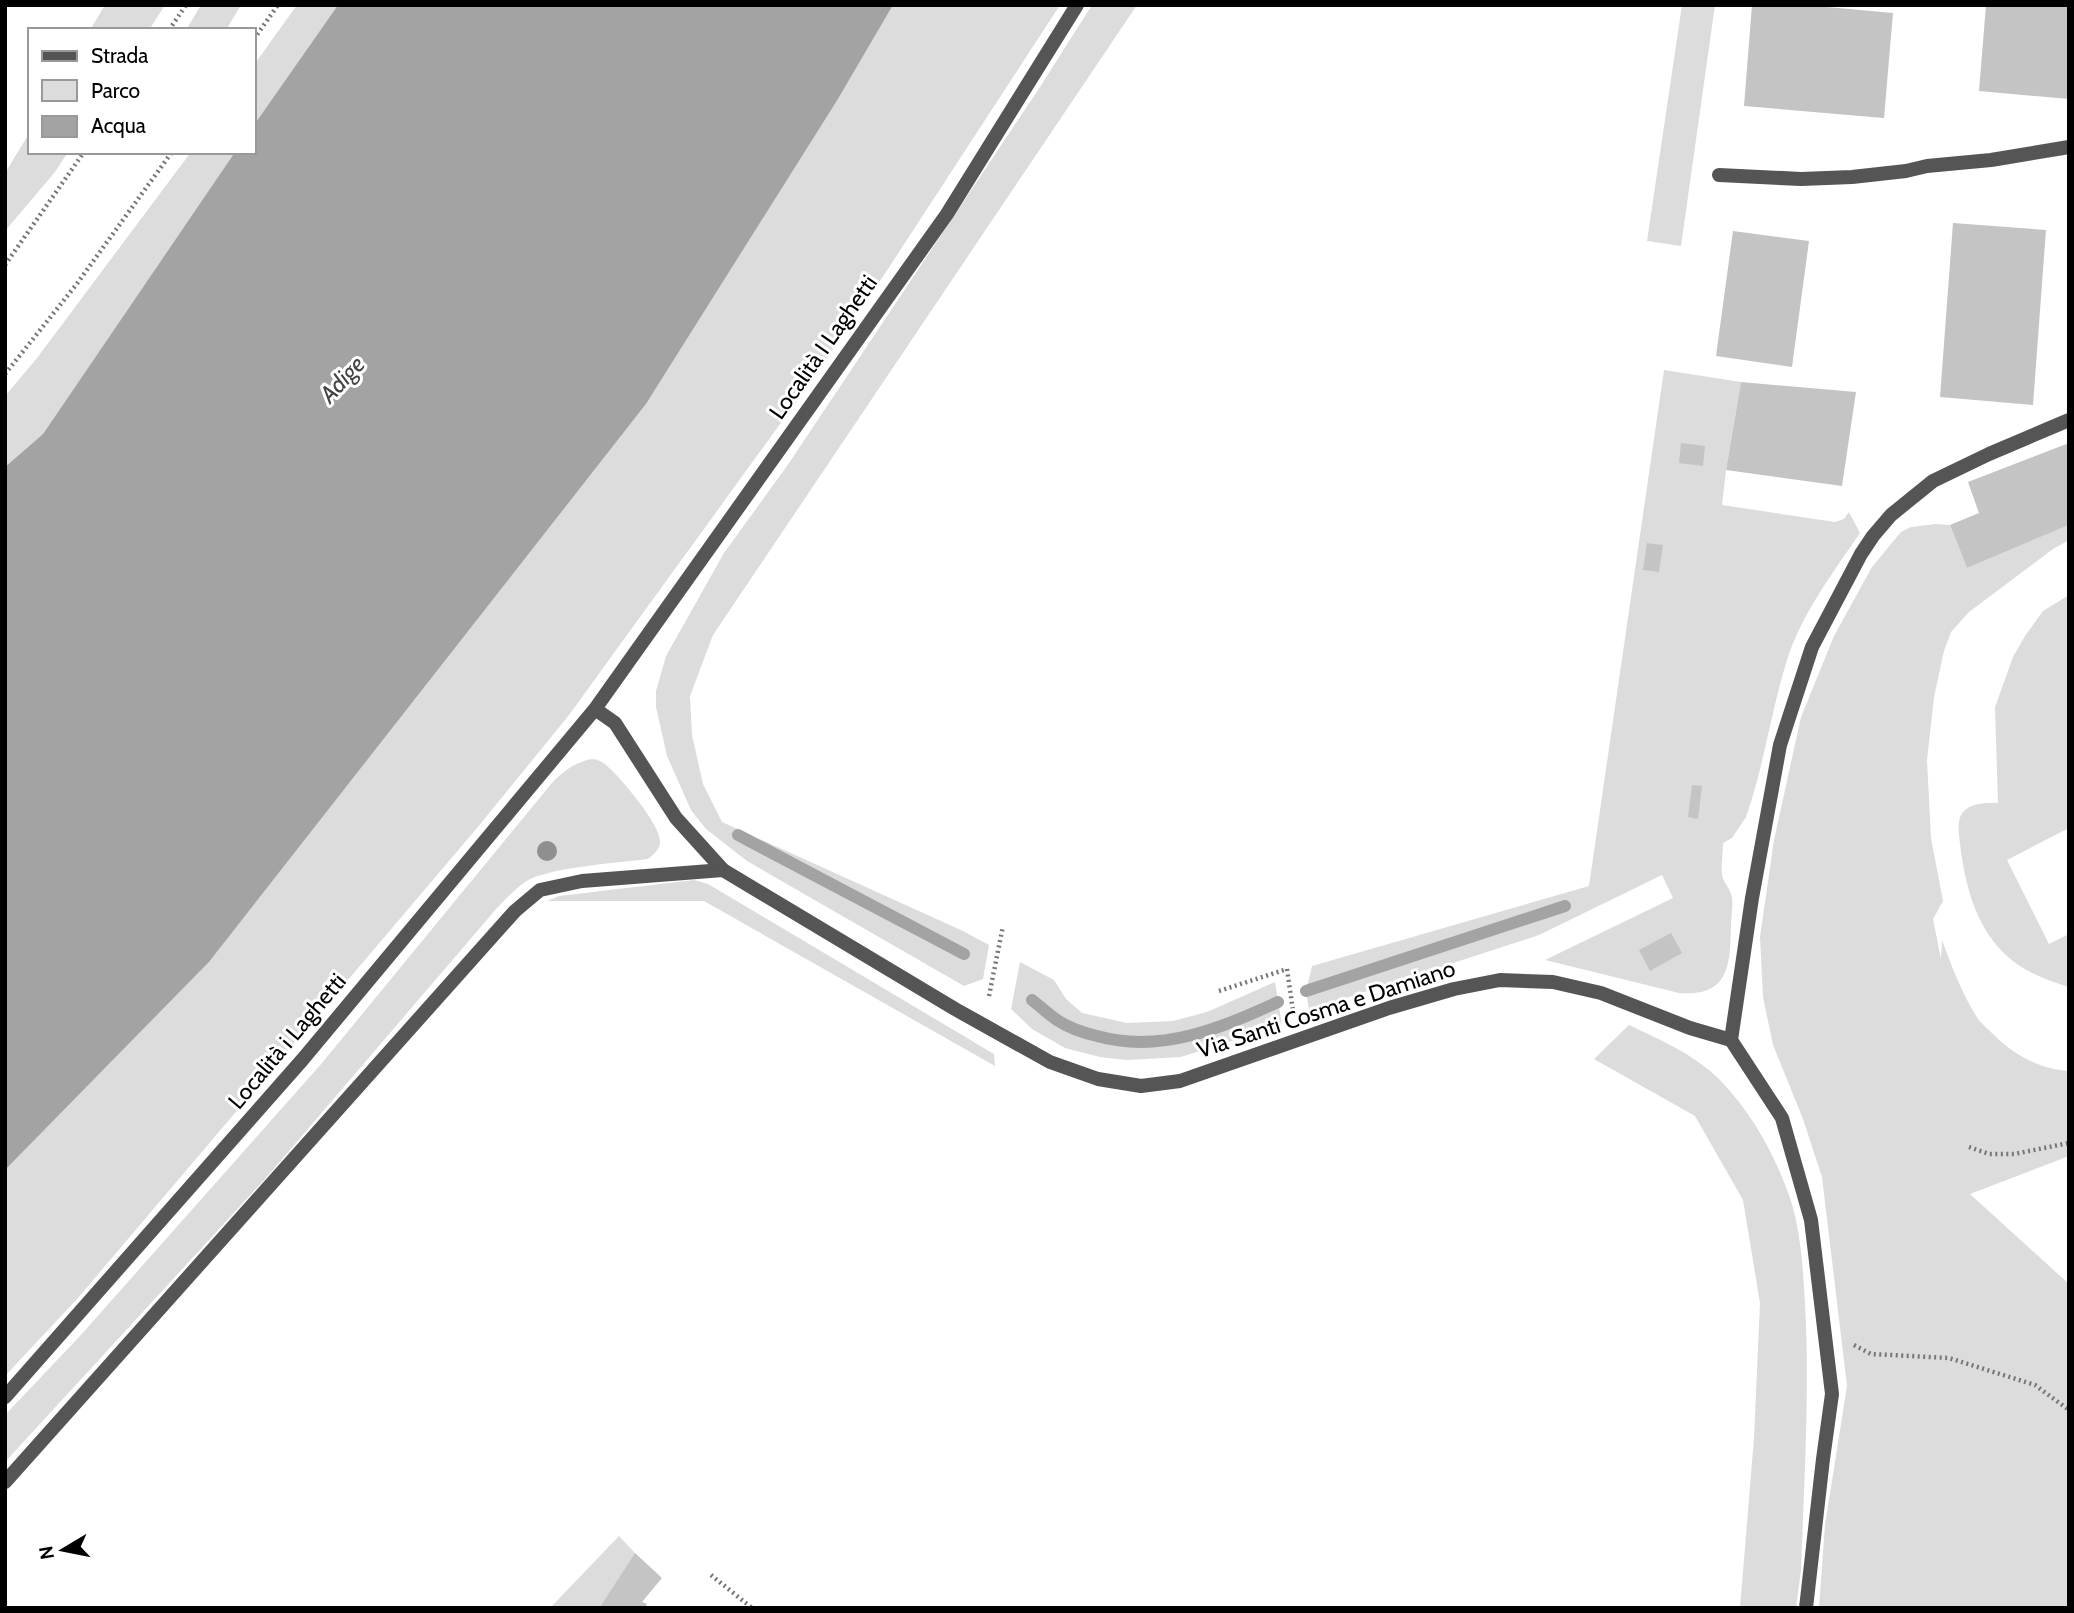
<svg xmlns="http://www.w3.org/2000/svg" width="2074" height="1613" font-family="Cabin,sans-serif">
<rect width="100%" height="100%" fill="#fff"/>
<path fill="#dcdcdc" d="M 105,5 L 165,5 L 149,30 L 90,30 Z
M 201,5 L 241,5 L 226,30 L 186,30 Z
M 297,5 L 338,5 L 254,125 L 254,65 Z
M 893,5 L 1060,5 L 884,275 L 796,402 L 569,715 L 477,828 L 77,1299 L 5,1376 L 5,1170 L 209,962 L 646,404 L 838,99 Z
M 1092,5 L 1137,5 L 713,635 L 690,696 L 692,735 L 703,784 L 722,822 L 963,931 L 989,945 L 983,979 L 964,986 L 747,861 L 706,829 L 691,810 L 667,756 L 656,707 L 656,691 L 666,656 L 724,553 L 787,466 L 1040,87 Z
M 1682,5 L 1715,5 L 1681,246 L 1647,241 Z
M 30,132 L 30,152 L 68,152 L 55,172 L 5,231 L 5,173 Z
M 191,152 L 235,152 L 43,434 L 5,467 L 5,396 L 37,358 Z
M 1664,370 L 1741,382 L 1726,470 L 1722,505 L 1835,522 L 1844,519 L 1849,512 L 1860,533 C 1833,573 1802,613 1787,660 C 1771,711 1764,766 1746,817 L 1732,838 L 1723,843 C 1723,853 1721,865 1722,875 C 1723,882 1729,887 1731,894 C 1734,903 1731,917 1731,926 C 1730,966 1729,997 1679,993 L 1545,960 L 1673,898 L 1662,875 L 1539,935 L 1309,1010 L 1306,991 L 1312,966 L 1589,886 Z
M 1936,524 L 1950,525 L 1967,568 L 2069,525 L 2069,540 L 2053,549 L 1969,612 L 1951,632 L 1944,651 L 1934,697 L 1927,760 L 1931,838 L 1943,901 L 1933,919 L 1941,959 L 1942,940 C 1951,965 1963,996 1978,1019 C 1982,1024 1988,1029 1993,1034 C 2014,1055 2039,1069 2069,1071 L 2069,1156 L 1970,1194 L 2069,1284 L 2069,1608 L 1819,1608 L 1825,1525 L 1847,1386 L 1822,1177 L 1803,1119 L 1773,1045 L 1763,997 L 1760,937 L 1774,840 L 1801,717 L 1834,636 L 1872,567 L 1901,532 L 1911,527 Z
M 2069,595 L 2069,828 L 2007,860 L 2049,944 L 2069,934 L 2069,987 C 2046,980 2024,972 2007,956 C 1975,927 1965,884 1960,844 C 1959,833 1956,821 1963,812 C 1972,802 1987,803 1998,803 L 1995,707 L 2013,657 L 2025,636 L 2043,611 Z
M 592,759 C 597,760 598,760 602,762 C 616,771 662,826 660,842 C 660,849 653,855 648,859 C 618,863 548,867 525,882 C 515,889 506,899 497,908 L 265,1179 L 5,1462 L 5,1415 L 80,1336 L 322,1063 L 551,784 C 562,772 575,762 592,759 Z
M 694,880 L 708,884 L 994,1054 L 995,1066 L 704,901 L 547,901 L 559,896 Z
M 1020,962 L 1054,980 L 1066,999 L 1082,1013 L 1127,1023 L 1173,1021 L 1207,1012 L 1275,982 L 1282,1025 L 1181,1057 L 1127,1060 L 1100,1057 L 1065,1048 L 1032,1029 L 1011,1009 Z
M 1629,1025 C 1661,1040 1695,1055 1720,1080 C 1752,1113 1775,1155 1790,1198 C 1801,1232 1803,1269 1805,1304 C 1810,1392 1804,1482 1801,1570 L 1796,1608 L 1740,1608 L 1754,1438 L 1760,1303 L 1743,1200 L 1695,1116 L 1594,1059 Z
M 619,1536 L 635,1553 L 599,1608 L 550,1608 Z"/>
<path fill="#a3a3a3" d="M 338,5 L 893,5 L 838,99 L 646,404 L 209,962 L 5,1170 L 5,467 L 43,434 L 235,152 L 254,152 L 254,125 Z"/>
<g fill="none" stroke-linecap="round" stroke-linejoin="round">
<path stroke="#a3a3a3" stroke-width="12" d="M 738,835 L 964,954
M 1306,991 L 1565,906
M 1032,1000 C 1040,1006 1048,1014 1057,1020 C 1069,1028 1084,1033 1097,1036 C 1161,1054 1221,1028 1278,1002"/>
</g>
<path fill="#c4c4c4" d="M 1752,5 L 1805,5 L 1893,13 L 1884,118 L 1744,106 Z
M 1986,5 L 2069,5 L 2069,99 L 1979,91 Z
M 1953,223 L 2046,230 L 2033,405 L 1940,397 Z
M 1733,231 L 1809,241 L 1792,367 L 1716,356 Z
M 1741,382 L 1856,392 L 1842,486 L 1726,470 Z
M 1681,443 L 1705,446 L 1703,466 L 1679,463 Z
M 2069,443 L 2069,525 L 1967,568 L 1950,525 L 1979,513 L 1968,482 Z
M 1647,543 L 1663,545 L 1659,572 L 1643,570 Z
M 1692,785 L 1702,786 L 1698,819 L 1688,817 Z
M 1671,933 L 1682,953 L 1650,971 L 1639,950 Z
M 635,1553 L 662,1578 L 642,1602 L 647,1604 L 645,1608 L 599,1608 Z"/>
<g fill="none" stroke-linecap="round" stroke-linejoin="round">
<path stroke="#777" stroke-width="4.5" stroke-dasharray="2 3.5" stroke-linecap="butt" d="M 169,30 L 186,5
M 254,39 L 278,5
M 5,265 L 84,152
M 5,374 L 76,285 L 172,152
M 1219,991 L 1287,969 L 1293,1011
M 989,996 L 1003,926
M 1969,1147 L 1989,1154 L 2014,1154 L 2069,1143
M 1854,1345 L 1871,1354 L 1949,1358 L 2035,1385 L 2069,1410
M 711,1575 L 752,1608"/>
<path stroke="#555" stroke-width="14" d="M 1719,175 L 1801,179 L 1852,177 L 1906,171 L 1927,166 L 1991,160 L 2069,147
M 5,1482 L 515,911 L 540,890 L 582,881 L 723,870"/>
<path stroke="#555" stroke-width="14" d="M 595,709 L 615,723 L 676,818 L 723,870 L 955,1009 L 1050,1062 L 1098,1079 L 1141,1086 L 1180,1081 L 1389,1008 L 1454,989 L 1500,980 L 1553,982 L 1601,993 L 1690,1028 L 1731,1040
M 1731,1040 L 1752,898 L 1780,745 L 1812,647 L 1861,554 L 1873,536 L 1891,515 L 1933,481 L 1989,454 L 2069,420
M 1731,1040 L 1782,1118 L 1811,1220 L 1832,1394 L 1823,1459 L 1806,1608
M 5,1397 L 303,1059 L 595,709 L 947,214 L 1077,5"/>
</g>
<circle fill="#8f8f8f" cx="547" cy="851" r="10"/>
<g text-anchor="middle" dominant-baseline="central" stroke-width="6" stroke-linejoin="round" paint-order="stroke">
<g font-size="23" fill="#000" stroke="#fff">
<text transform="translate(823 347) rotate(-55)">Località I Laghetti</text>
<text transform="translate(1326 1009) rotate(-18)">Via Santi Cosma e Damiano</text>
<text transform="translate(287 1041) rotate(-50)">Località i Laghetti</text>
</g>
<g font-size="24" font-style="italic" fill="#444" stroke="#fff">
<text transform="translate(342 379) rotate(-47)">Adige</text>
</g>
</g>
<rect width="2074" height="1613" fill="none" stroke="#000000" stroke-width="14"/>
<rect x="28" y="28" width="228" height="126" fill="#ffffff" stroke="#999999" stroke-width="2"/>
<rect x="42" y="51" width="35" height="10" fill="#555555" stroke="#999999" stroke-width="2"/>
<text x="91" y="63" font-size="21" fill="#000000">Strada</text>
<rect x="42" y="80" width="35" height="21" fill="#dcdcdc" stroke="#999999" stroke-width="2"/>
<text x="91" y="98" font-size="21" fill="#000000">Parco</text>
<rect x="42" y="116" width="35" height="21" fill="#a3a3a3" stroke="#999999" stroke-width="2"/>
<text x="91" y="133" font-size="21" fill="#000000">Acqua</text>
<g transform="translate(63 1550) rotate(260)" stroke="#ffffff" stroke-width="5" paint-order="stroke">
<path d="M0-5L12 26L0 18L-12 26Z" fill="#000000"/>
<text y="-10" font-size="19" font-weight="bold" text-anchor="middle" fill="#000000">N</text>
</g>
</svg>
